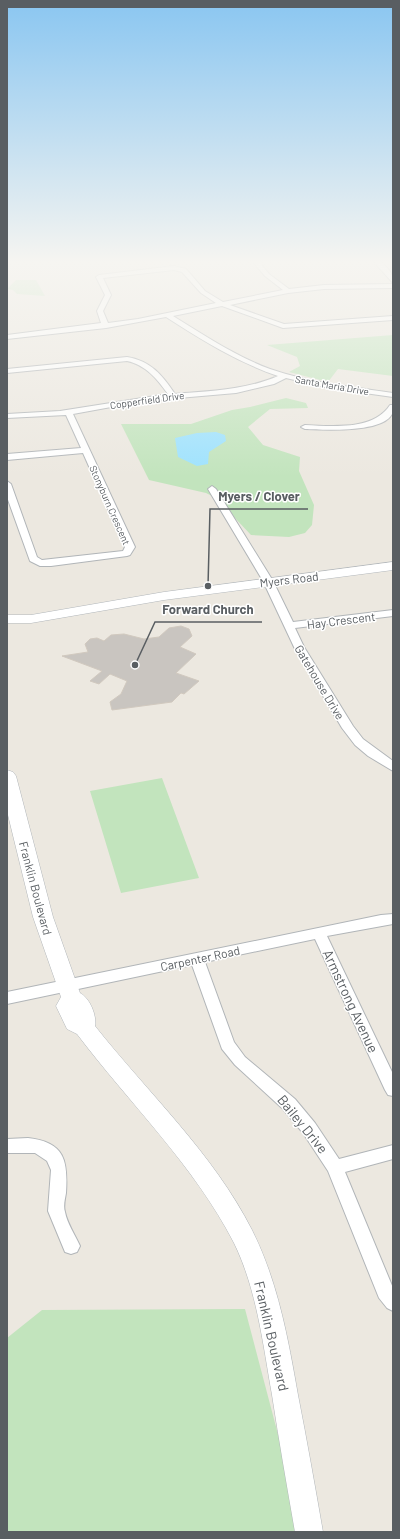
<svg xmlns="http://www.w3.org/2000/svg" width="400" height="1539" font-family="Barlow,sans-serif">
<rect width="100%" height="100%" fill="#ece8e0"/>
<path fill="#c2e4bd" d="M 16,280 L 36,280 L 45,296 L 17,294 L 13,290 L 7,289 Z
M 393,335 L 393,376 L 338,369 L 328,382 L 289,372 L 300,366 L 297,357 L 267,345 Z
M 286,398 L 306,403 L 308,408 L 270,409 L 248,427 L 263,445 L 300,457 L 299,471 L 314,505 L 312,525 L 305,533 L 289,537 L 251,535 L 216,498 L 206,493 L 149,480 L 121,424 L 191,424 L 232,410 L 250,407 Z
M 162,778 L 199,878 L 121,893 L 90,791 Z
M 245,1309 L 280,1442 L 295,1532 L 7,1532 L 7,1338 L 42,1310 Z"/>
<path fill="#9ee2fe" d="M 216,432 L 225,435 L 226,441 L 209,452 L 208,464 L 197,466 L 178,457 L 175,438 L 197,433 Z"/>
<path fill="#c9c5c0" stroke="#d1c9bf" d="M 181,626 L 189,629 L 192,636 L 180,647 L 196,654 L 176,673 L 199,681 L 184,694 L 181,693 L 172,702 L 112,710 L 110,702 L 121,694 L 127,681 L 110,674 L 99,684 L 90,681 L 102,671 L 62,656 L 88,652 L 85,644 L 90,639 L 97,638 L 104,641 L 111,635 L 124,634 L 144,639 L 159,637 L 169,628 Z"/>
<g fill="none" stroke-linecap="round" stroke-linejoin="round">
<g stroke="#b1b5b8" stroke-width="2">
<path id="minor" d="M 253,262 L 259,262 L 269,274 L 289,289 L 324,285 L 393,284 L 393,288 L 324,289 L 288,293 L 230,305 L 284,324 L 393,316 L 393,320 L 283,328 L 222,306 L 173,316 C 204,335 235,356 270,369 C 310,383 352,387 393,393 L 393,397 L 329,388 L 286,378 L 274,384 L 236,393 L 144,401 L 73,414 L 135,547 L 130,555 L 127,556 L 51,566 L 40,566 L 30,561 L 7,497 L 7,481 L 11,484 L 37,557 L 42,560 L 123,551 L 125,547 L 83,453 L 7,460 L 7,454 L 81,448 L 66,415 L 7,418 L 7,414 L 60,411 L 168,394 C 157,379 146,365 127,361 L 7,373 L 7,369 L 127,357 C 151,361 162,375 175,394 C 210,391 246,390 278,376 C 237,362 202,340 166,317 L 106,328 L 7,339 L 7,335 L 101,323 L 97,311 L 105,295 L 96,277 L 99,275 L 174,266 L 186,269 L 205,291 L 223,302 L 283,290 L 265,276 ZM 174,270 L 182,272 L 201,293 L 216,303 L 138,319 L 108,323 L 103,311 L 111,295 L 103,278 Z
M 374,262 L 380,262 C 388,268 393,272 393,283 Z
M 390,405 L 393,405 C 393,407 394,411 392,414 C 383,433 323,430 305,429 L 301,427 L 305,425 C 332,426 373,431 390,405 Z
M 212,486 L 216,489 L 273,581 L 293,622 L 393,610 L 393,616 L 295,628 L 304,647 L 353,726 L 363,739 L 393,761 L 393,771 L 368,756 L 355,745 L 342,728 L 294,647 L 263,581 L 208,489 Z
M 393,914 L 393,924 L 327,936 L 393,1074 L 393,1096 L 388,1095 L 385,1090 L 315,939 L 205,962 L 234,1042 L 245,1057 L 295,1099 L 315,1123 L 339,1159 L 393,1145 L 393,1159 L 345,1172 L 393,1288 L 393,1311 L 387,1308 L 379,1298 L 328,1171 L 303,1133 L 283,1109 L 235,1065 L 222,1049 L 192,965 L 7,1004 L 7,992 L 381,915 Z
M 28,1138 C 65,1142 68,1161 66,1193 C 65,1199 63,1206 65,1212 C 67,1223 75,1235 80,1246 L 77,1252 L 71,1254 L 65,1252 L 48,1211 L 51,1170 L 47,1161 L 35,1153 L 7,1153 L 7,1139 Z"/>
</g>
<g stroke="#b2b7bb" stroke-width="1">
<path id="secondary" d="M 393,562 L 393,570 L 164,600 L 31,623 L 7,623 L 7,615 L 31,615 L 164,592 Z
M 7,770 L 13,772 L 16,776 L 53,917 L 80,993 C 90,998 97,1016 95,1026 C 148,1093 213,1153 252,1230 C 278,1282 288,1338 298,1395 C 307,1441 315,1486 323,1532 L 295,1532 C 287,1486 279,1441 272,1395 C 263,1345 257,1290 234,1243 C 194,1165 129,1103 77,1034 L 67,1029 L 56,1006 L 61,997 L 33,917 L 7,811 Z"/>
</g>
<use href="#minor" fill="#fff" fill-rule="evenodd"/>
<use href="#secondary" fill="#fff" fill-rule="evenodd"/>
</g>
<linearGradient id="sky" x2="0" y2="1"><stop stop-color="#8ac6f1"/><stop offset="0.55" stop-color="#f6f5f1"/><stop offset="1" stop-color="#f6f5f1" stop-opacity="0"/></linearGradient>
<rect width="400" height="477" fill="url(#sky)"/>
<g text-anchor="middle" dominant-baseline="central" stroke-width="3" stroke-linejoin="round" paint-order="stroke">
<g font-size="10" fill="#595e62" stroke="#fff">
<text transform="translate(332 385) rotate(10)">Santa Maria Drive</text>
<text transform="translate(147 400) rotate(-8)">Copperfield Drive</text>
<text transform="translate(110 505) rotate(66)">Stonyburn Crescent</text>
</g>
<g font-size="12" fill="#595e62" stroke="#fff">
<text transform="translate(289 579) rotate(-7)">Myers Road</text>
<text transform="translate(341 620) rotate(-7)">Hay Crescent</text>
<text transform="translate(320 682) rotate(59)">Gatehouse Drive</text>
<text transform="translate(36 888) rotate(75)">Franklin Boulevard</text>
<text transform="translate(200 958) rotate(-12)">Carpenter Road</text>
</g>
<g font-size="14" fill="#595e62" stroke="#fff">
<text transform="translate(351 1001) rotate(65)">Armstrong Avenue</text>
<text transform="translate(303 1124) rotate(51)">Bailey Drive</text>
<text transform="translate(272 1336) rotate(77)">Franklin Boulevard</text>
</g>
</g>
<path fill="none" stroke="#595e62" stroke-width="1.5" d="M208 586L210 509H308M135 665L155 622H262"/>
<g fill="#595e62" stroke="#fff" stroke-width="1.5">
<circle cx="208" cy="586" r="4"/>
<circle cx="135" cy="665" r="4"/>
</g>
<g font-size="13" text-anchor="middle" font-weight="bold" fill="#595e62" stroke="#fff" stroke-width="3" stroke-linejoin="round" paint-order="stroke">
<text x="259" y="501">Myers / Clover</text>
<text x="208" y="614">Forward Church</text>
</g>
<rect width="400" height="1539" fill="none" stroke="#595e62" stroke-width="16"/>
</svg>
